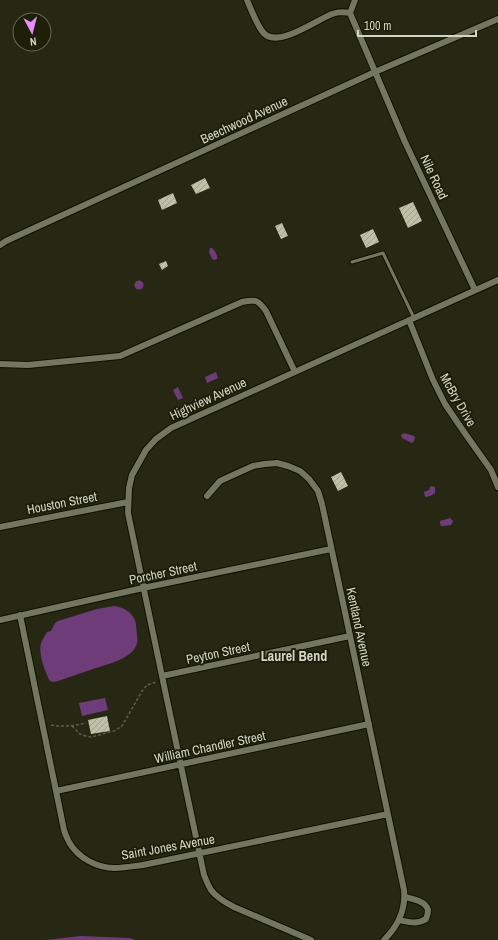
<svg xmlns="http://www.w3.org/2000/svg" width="498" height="940" font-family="'Archivo Narrow',sans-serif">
<defs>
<pattern id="building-hatch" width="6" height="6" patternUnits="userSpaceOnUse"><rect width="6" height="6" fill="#bec1a7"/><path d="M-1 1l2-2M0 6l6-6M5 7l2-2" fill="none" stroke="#9ea18c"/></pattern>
</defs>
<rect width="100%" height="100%" fill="#262813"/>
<path fill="#6e3c79" d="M 210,248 L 212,248 C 215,250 218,256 217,259 L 214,260 L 212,259 L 209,252 Z
M134.5 285a4.5 4.5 0 1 1 9 0a4.5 4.5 0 1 1-9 0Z
M 216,372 L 218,378 L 207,383 L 205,377 Z
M 178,387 L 183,398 L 178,400 L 173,390 Z
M 404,433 L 414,436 L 415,438 L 414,441 L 412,443 L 402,438 L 401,435 Z
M 431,486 L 435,487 L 435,493 L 430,496 L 425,497 L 424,492 L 429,490 L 430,487 Z
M 450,518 L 453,521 L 451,525 L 443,526 L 441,526 L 440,523 L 440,521 Z
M 114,606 C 124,607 134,613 136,624 C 136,631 139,640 136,646 C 131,659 105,665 93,669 C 81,673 70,677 58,681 L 53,682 L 50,681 C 45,672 38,653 41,643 C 42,640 45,636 47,632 L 51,631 L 55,623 L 58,621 L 97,609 Z
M 105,698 L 108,710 L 82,716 L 79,703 Z
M 81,936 L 129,938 L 136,940 L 46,940 Z"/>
<path fill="url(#building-hatch)" d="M 205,178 L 210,188 L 196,194 L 191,185 Z
M 173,193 L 177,203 L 162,210 L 158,200 Z
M 413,202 L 422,221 L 408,228 L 399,208 Z
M 282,223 L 288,236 L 281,239 L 275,226 Z
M 373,229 L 379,242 L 366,248 L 360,235 Z
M 166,261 L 168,266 L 162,270 L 159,264 Z
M 341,472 L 348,486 L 338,491 L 331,477 Z
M 107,716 L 110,731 L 91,734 L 88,720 Z"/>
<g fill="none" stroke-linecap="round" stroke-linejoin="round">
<g stroke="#0f1100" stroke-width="5">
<path id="service" d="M 352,262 L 383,253 L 414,318"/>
</g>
<g stroke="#0f1100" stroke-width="8">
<path id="minor" d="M 247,0 C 251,9 256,23 262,31 C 275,51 316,20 332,14 C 338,12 344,12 350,13 L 355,0
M 350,13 L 405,142 L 475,290
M 0,245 L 6,241 L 375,72 L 498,19
M 409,320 L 433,380 L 445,404 L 464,432 L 491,470 L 498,487
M 0,364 L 28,365 L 120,356 L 242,302 C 256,299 258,300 266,311 L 295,372
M 207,496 L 220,481 L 253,466 L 265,464 L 277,463 L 288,466 L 300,471 L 309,479 L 318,491 L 322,504 L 404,890 C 406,910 398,926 384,940
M 0,527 L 128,502
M 20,615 L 64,830 C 65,834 67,838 69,842 C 78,858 97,868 115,868 C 124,868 134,866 143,865 L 388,814
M 0,620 L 143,588 L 331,549
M 162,676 L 350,636
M 56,791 L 369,724
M 399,920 C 408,922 417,925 426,919 C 427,917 428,912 428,910 C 426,901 412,899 405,897
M 311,940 L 234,907 C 226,903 217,898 211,890 C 208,885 206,880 204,875 L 162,676 L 128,513 L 129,488 L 132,475 L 146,450 L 156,439 L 171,428 L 498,280"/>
</g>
<path stroke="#5c5e4b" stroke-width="1.5" stroke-dasharray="3 2" stroke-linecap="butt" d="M 51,725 C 63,727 74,726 86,723
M 72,726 L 80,734 L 86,736 L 91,737 L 114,731 L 122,726 L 142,691 L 147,685 L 156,682"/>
<use href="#service" stroke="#74775f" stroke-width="3"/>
<use href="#minor" stroke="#74775f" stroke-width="6"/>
</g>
<g text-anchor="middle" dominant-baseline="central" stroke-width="4" stroke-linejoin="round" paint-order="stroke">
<g font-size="13" fill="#d3d5c8" stroke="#1d1f09">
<text transform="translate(244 120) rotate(-25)">Beechwood Avenue</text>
<text transform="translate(434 177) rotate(65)">Nile Road</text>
<text transform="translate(208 399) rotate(-25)">Highview Avenue</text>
<text transform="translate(458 400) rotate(60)">McBry Drive</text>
<text transform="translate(62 503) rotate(-11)">Houston Street</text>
<text transform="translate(163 573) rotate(-12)">Porcher Street</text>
<text transform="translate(359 627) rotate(78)">Kentland Avenue</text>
<text transform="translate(218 653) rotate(-12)">Peyton Street</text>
<text transform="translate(210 747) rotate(-12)">William Chandler Street</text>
<text transform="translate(168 847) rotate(-10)">Saint Jones Avenue</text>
</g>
<g font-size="14" font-weight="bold" fill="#d3d5c8" stroke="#1d1f09">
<text x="294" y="656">Laurel Bend</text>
</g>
</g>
<g transform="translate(32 32) rotate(173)"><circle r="19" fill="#1d1f09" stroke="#666855"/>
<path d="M0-3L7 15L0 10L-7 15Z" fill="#e98dfe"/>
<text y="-6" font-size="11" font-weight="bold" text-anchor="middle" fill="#d3d5c8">N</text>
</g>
<path d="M358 30v6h118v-6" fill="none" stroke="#d3d5c8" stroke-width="2"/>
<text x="364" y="30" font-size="12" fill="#d3d5c8" stroke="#1d1f09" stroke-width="3" paint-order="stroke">100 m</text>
</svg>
